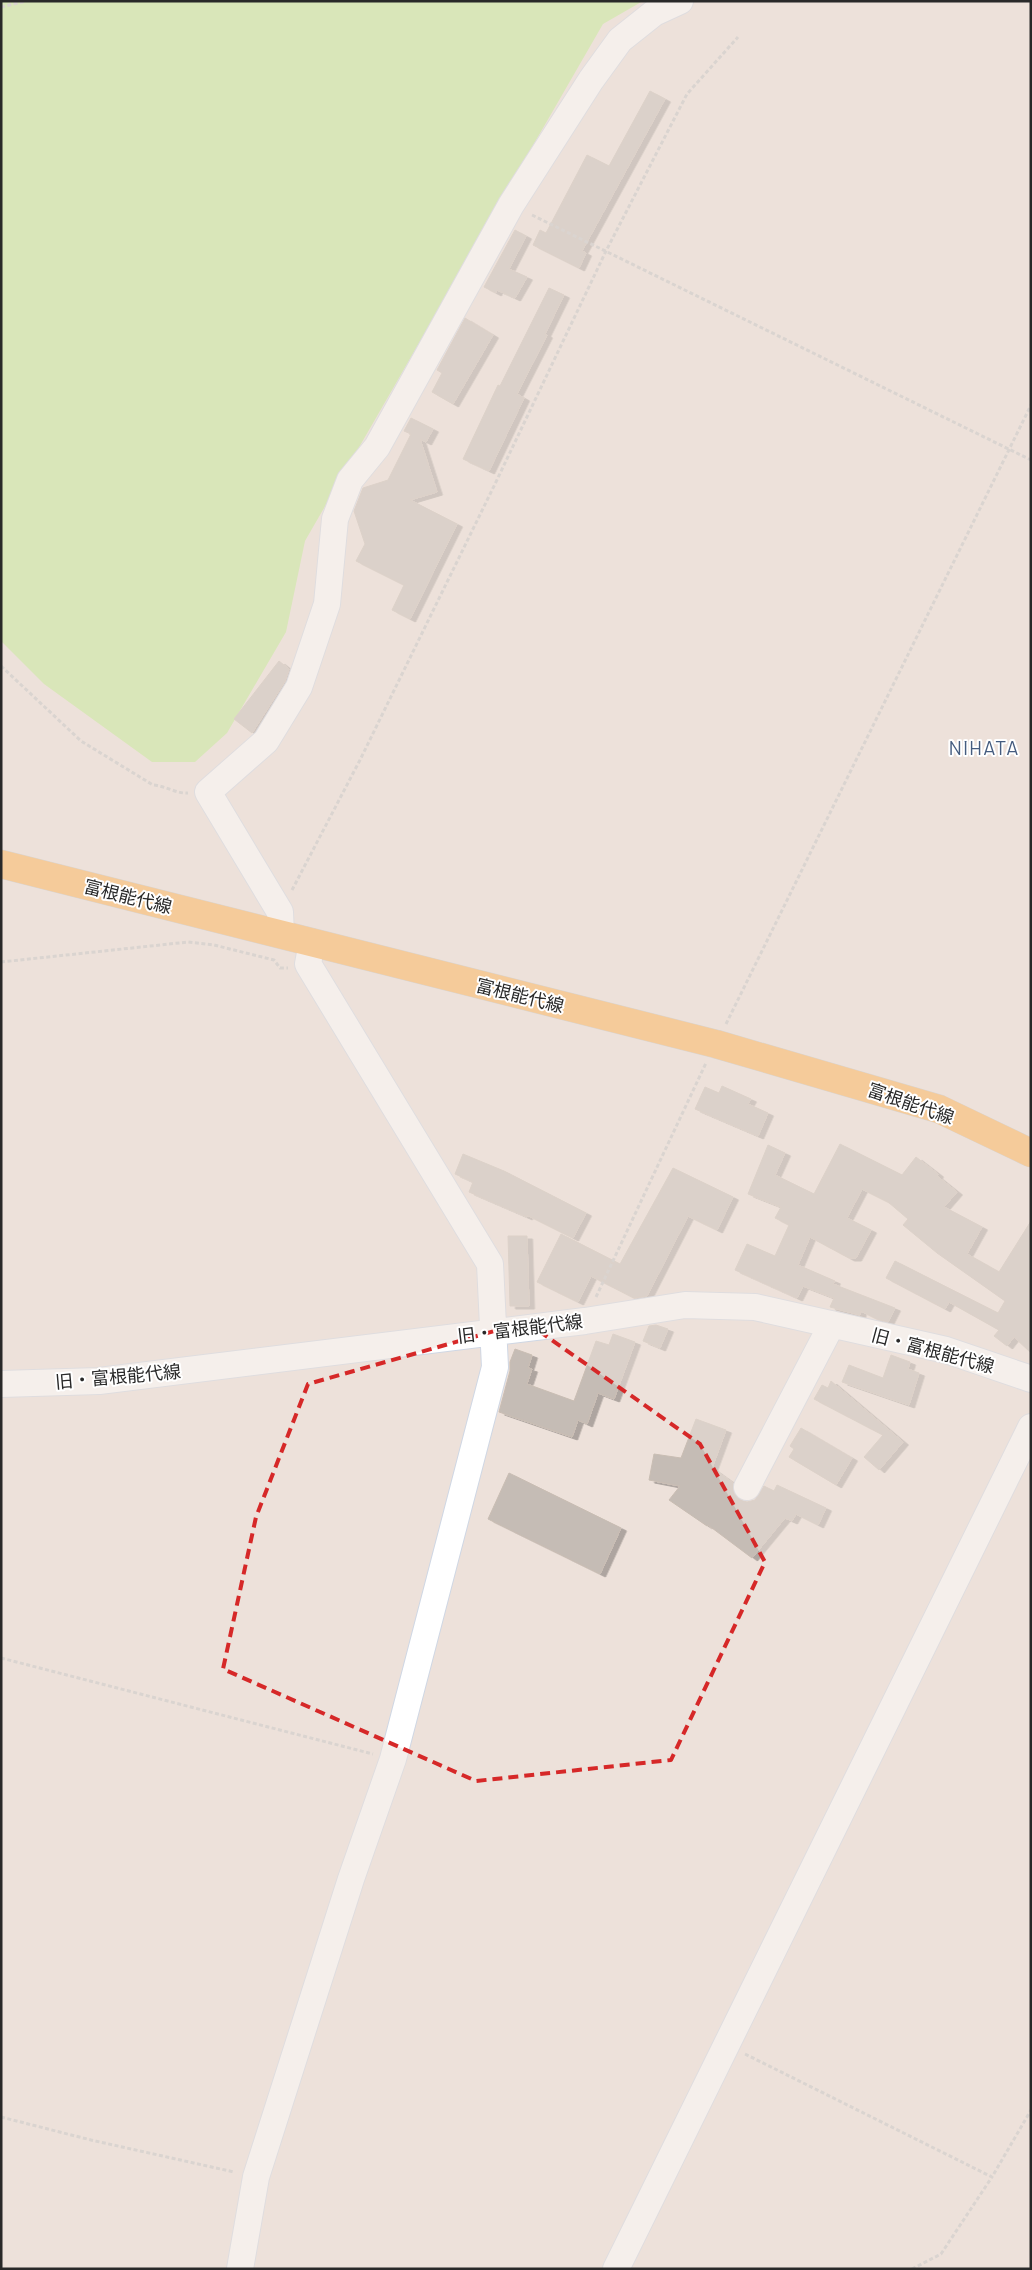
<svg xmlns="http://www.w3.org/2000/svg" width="1032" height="2270" font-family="Barlow,'Noto Sans JP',sans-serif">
<defs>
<filter id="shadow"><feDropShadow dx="5.5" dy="3" stdDeviation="0" flood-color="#0004"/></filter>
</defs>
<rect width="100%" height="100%" fill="#ede1da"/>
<path fill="#c2ea90" d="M 1,1 L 643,1 L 603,24 L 305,541 L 286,632 L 227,733 L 195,762 L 152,762 L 44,684 L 1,641 Z"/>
<path fill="#c5bcb5" stroke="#c9bdb3" filter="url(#shadow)" d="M 650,91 L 665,99 L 582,251 L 586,253 L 579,268 L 533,245 L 540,230 L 546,233 L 587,155 L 609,166 Z
M 515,230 L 526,236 L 509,269 L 527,277 L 515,298 L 497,290 L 496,293 L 484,287 Z
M 549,288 L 564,295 L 545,334 L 547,335 L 517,394 L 524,398 L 489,471 L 463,459 L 498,385 L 500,386 Z
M 465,318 L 493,335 L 453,404 L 432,392 L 442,373 L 437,370 Z
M 411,418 L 433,429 L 426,442 L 420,439 L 437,492 L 410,500 L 457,524 L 410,619 L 392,610 L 404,585 L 356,561 L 365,544 L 354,511 L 363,488 L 388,480 L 411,434 L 404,431 Z
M 279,661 L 289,669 L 285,681 L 252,733 L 234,719 Z
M 722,1086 L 751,1099 L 748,1104 L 768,1113 L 758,1136 L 695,1109 L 705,1087 L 719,1093 Z
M 840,1144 L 902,1175 L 916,1157 L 938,1174 L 937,1176 L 957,1192 L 944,1207 L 982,1227 L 967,1254 L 999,1272 L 1031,1221 L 1031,1353 L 1014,1337 L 1007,1346 L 994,1336 L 999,1330 L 949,1302 L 945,1309 L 886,1278 L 895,1261 L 998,1313 L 1005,1301 L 937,1253 L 903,1225 L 908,1219 L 888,1202 L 862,1189 L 847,1218 L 871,1230 L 856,1258 L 849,1258 L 810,1237 L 798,1265 L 835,1281 L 833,1284 L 895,1308 L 888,1322 L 877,1319 L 861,1311 L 860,1315 L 830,1307 L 834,1298 L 803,1286 L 797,1298 L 735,1270 L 747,1244 L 775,1256 L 789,1225 L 775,1218 L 781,1207 L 748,1194 L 768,1145 L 785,1153 L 775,1175 L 814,1194 Z
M 463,1154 L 504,1171 L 586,1213 L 573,1238 L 527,1215 L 527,1217 L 469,1192 L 473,1182 L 455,1174 Z
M 673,1168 L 733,1197 L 717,1230 L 688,1216 L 647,1296 L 634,1298 L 591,1276 L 578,1302 L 537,1282 L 561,1234 L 620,1264 Z
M 508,1236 L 527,1236 L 529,1306 L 510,1306 Z
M 656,1325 L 668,1329 L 660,1348 L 643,1341 L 649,1326 Z
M 613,1334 L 635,1342 L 614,1399 L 598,1393 L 587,1424 L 578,1420 L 572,1437 L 499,1412 L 510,1371 L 510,1362 L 515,1349 L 532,1355 L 528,1368 L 532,1369 L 527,1384 L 574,1401 L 596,1341 L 609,1345 Z
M 891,1355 L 910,1362 L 908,1369 L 919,1373 L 909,1405 L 842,1382 L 849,1365 L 883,1378 Z
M 831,1381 L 903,1442 L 879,1470 L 864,1457 L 883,1435 L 814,1399 L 822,1385 L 828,1388 Z
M 696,1419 L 726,1430 L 712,1468 L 733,1483 L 734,1495 L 740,1500 L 747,1502 L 755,1500 L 764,1486 L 774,1491 L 777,1485 L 826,1508 L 818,1525 L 796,1514 L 792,1521 L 785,1518 L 752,1558 L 708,1525 L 707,1526 L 669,1500 L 680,1486 L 649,1480 L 654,1454 L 681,1458 Z
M 801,1428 L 852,1458 L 836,1485 L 789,1457 L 794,1449 L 790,1446 Z
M 509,1473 L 621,1528 L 600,1574 L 488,1519 Z"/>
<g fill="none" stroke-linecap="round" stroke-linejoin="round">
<g stroke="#cfd7e4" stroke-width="28">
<path id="minor" d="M 281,934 L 280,912 L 208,792 L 266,741 L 299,687 L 327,604 L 335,519 L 350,480 L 377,447 L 511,205 L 591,80 L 620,40 L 654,13 L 680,1
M 1,1384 L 99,1381 L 585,1321 L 685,1305 L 755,1307 L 946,1350 L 1031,1379
M 747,1487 L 832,1324
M 240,2269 L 256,2177 L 351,1879 L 393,1759 L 495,1367 L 490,1264 L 308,964 L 312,942
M 616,2269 L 1031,1427"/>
</g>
<g stroke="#c3c3c3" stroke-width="29">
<path id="major" d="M 1,864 L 716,1044 L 939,1109 L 1031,1153"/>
</g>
<path stroke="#c3c3c3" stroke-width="3" stroke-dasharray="4 2.5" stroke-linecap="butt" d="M 1,7 L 26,1
M 532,215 L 1031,460
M 1,666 L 81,741 L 153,785 C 166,786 177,794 188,793
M 292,890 L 360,760 L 495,484 L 606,251 L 687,94 L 738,37
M 1,962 L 188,942 L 214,945 L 274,960 L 280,968 L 288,968
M 726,1024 L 1031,405
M 596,1297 L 706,1063
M 1,1658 L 373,1754
M 745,2054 L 992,2177 L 1031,2110
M 1,2117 L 91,2140 L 234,2172
M 912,2269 L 941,2254 L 992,2177"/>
<use href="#minor" stroke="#fff" stroke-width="26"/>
<use href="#major" stroke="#ffb04d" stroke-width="28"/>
</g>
<path d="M0 0H1032V2270H0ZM 526,1322 L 700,1444 L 765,1562 L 671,1760 L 476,1781 L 223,1669 L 256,1517 L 308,1384 Z" fill="#ede1da" fill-opacity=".55" fill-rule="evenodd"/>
<path fill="none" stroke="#d62828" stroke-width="4" stroke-dasharray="10 6" stroke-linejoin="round" d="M 526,1322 L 700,1444 L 765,1562 L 671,1760 L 476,1781 L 223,1669 L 256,1517 L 308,1384 Z"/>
<g text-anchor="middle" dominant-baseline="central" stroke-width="4" stroke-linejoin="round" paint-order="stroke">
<g font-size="18" fill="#292929" stroke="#fff">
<text transform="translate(128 896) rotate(14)">富根能代線</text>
<text transform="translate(520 995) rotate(14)">富根能代線</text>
<text transform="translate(911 1103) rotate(19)">富根能代線</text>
<text transform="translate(520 1328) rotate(-7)">旧・富根能代線</text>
<text transform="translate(933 1350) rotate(15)">旧・富根能代線</text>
<text transform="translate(118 1376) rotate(-5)">旧・富根能代線</text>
</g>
<g font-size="20" letter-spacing="1" fill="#455c7f" stroke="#fff">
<text x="984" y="747">NIHATA</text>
</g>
</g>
<rect width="1032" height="2270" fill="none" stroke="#292929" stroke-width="5"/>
</svg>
